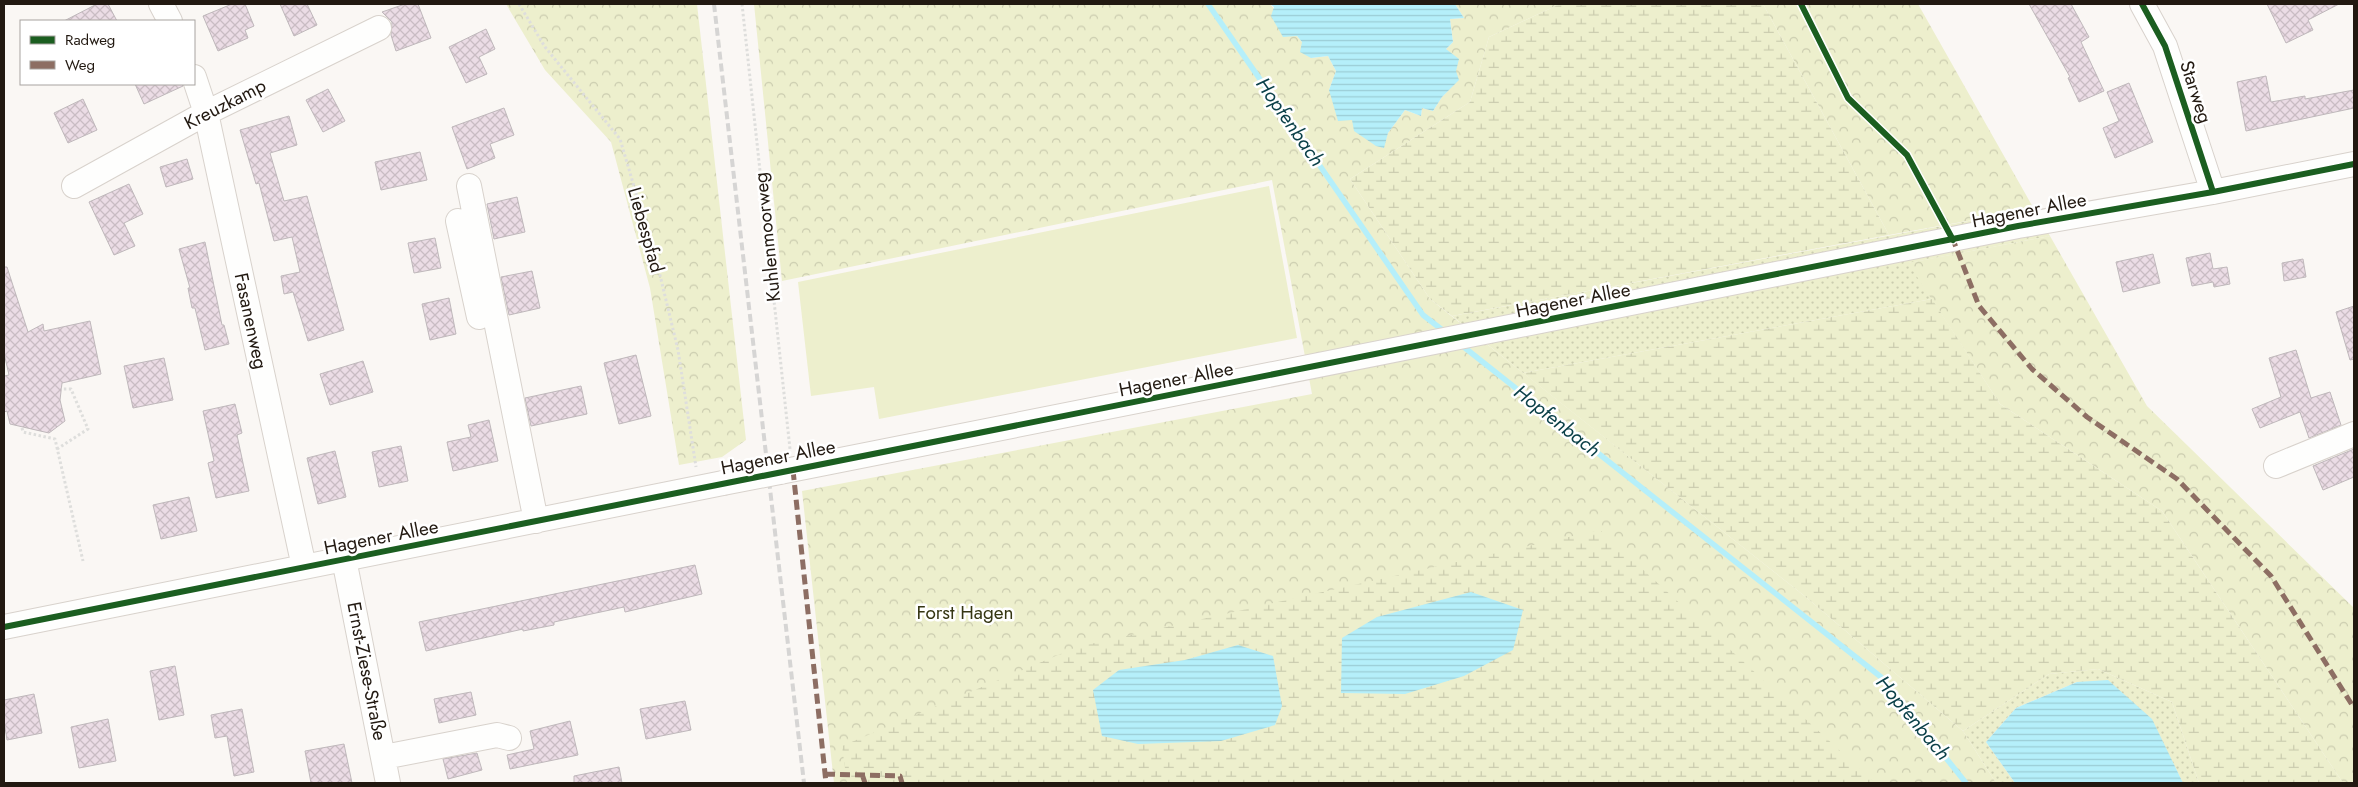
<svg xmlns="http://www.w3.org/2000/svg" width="2358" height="787" font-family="Jost,sans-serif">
<defs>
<pattern id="grass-dots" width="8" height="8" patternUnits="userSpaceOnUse" patternTransform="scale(1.25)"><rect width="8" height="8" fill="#edefcd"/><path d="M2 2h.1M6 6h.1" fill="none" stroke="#cbccaf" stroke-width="1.8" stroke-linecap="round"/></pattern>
<pattern id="forest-crowns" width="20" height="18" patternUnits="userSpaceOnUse" patternTransform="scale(1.25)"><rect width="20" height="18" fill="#edefcd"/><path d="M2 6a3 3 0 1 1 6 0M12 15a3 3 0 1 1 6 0" fill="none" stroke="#cbccaf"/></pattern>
<pattern id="wetland-marsh" width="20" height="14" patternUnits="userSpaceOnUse" patternTransform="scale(1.25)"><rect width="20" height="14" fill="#edefcd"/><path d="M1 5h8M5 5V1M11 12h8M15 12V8" fill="none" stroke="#cbccaf"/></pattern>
<pattern id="water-rules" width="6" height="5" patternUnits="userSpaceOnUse" patternTransform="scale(1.25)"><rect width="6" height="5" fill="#b5effa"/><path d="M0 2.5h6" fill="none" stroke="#9bccd5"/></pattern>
<pattern id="building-cross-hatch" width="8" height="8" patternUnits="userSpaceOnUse" patternTransform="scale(1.25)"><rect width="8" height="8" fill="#ebdce5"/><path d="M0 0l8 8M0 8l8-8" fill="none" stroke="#c9bcc3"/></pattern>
</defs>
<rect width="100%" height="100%" fill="#faf7f4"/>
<path fill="url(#grass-dots)" d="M 2034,209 L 2050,236 L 1909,263 L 1932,299 L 1523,373 L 1452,316 Z
M 2098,669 L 2172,702 L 2199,783 L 2183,783 L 2168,753 L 2077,682 L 2016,708 L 1986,742 L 2015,783 L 1996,783 L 1963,731 L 2049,674 Z"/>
<path fill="url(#forest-crowns)" d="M 506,4 L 697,4 L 746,440 L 722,457 L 679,465 L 650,288 L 611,142 L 545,70 Z
M 754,4 L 1270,4 L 1302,42 L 1311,58 L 1328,56 L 1336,71 L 1329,90 L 1352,120 L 1383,148 L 1388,133 L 1405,110 L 1421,116 L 1422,108 L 1433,111 L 1442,97 L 1458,80 L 1446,49 L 1453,42 L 1450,19 L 1464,18 L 1455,4 L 1560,4 L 1489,37 L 1470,102 L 1350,179 L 1430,299 L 1807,598 L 1963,731 L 1996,783 L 834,783 L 802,491 L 1312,394 L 1272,180 L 782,281 Z
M 1763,4 L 1918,4 L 2034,209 L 1889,235 Z
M 2050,236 L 2147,406 L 2354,608 L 2354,783 L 2343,783 L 2162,511 L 2000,404 L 1908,263 Z"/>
<path fill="url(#wetland-marsh)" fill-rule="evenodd" d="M 1560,4 L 1763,4 L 1889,235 L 1452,316 L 1430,299 L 1350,179 L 1470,102 L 1489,37 Z
M 1932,299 L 2000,404 L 2162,511 L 2343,783 L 2199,783 L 2172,702 L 2098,669 L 2049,674 L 1963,731 L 1807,598 L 1523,373 Z
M 1600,530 L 1875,783 L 847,783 L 842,746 L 1077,647 ZM 1238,645 L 1275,725 L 1221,741 L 1138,744 L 1185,660 Z"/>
<path fill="#edefcd" d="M 1269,186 L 1297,338 L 879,419 L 874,387 L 811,396 L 798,282 Z"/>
<path fill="url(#water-rules)" d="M 1270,4 L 1455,4 L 1464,18 L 1450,19 L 1453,42 L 1446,49 L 1459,59 L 1456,71 L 1459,80 L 1442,97 L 1433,111 L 1422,108 L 1421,116 L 1405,110 L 1388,133 L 1384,148 L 1376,146 L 1354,131 L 1352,120 L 1338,121 L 1329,90 L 1336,71 L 1328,56 L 1311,58 L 1300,52 L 1302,42 L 1297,36 L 1283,37 L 1271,16 L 1274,7 Z
M 1471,592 L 1523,610 L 1513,650 L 1464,676 L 1405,694 L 1341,693 L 1342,638 L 1377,617 Z
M 1238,645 L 1273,656 L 1282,706 L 1275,725 L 1221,741 L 1138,744 L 1102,736 L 1093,690 L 1119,670 L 1185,660 Z
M 2108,680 L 2152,719 L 2183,783 L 2015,783 L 1986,742 L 2016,708 L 2077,682 Z"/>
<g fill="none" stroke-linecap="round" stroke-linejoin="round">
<path stroke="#b5effa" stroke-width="5.5" d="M 1208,4 L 1423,315 L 1445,332
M 1460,344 L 1881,677 L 1966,783"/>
</g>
<path fill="url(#building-cross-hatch)" stroke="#bfb8bb" d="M 97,4 L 108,4 L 117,21 L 64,21 Z
M 232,4 L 245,4 L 254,26 L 245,30 L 248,38 L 218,51 L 203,16 Z
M 280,4 L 307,4 L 317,25 L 294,36 Z
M 405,4 L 418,4 L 431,38 L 396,51 L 391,35 L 392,22 L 382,12 Z
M 2029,4 L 2071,4 L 2089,37 L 2081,42 L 2104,91 L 2079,102 L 2068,78 L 2070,77 Z
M 2267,4 L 2339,4 L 2308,20 L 2313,30 L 2286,43 Z
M 486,29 L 495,49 L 479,57 L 487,74 L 466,83 L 449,47 Z
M 2266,76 L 2271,102 L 2305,96 L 2305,99 L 2354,90 L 2354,108 L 2246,131 L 2237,82 Z
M 2129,83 L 2153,142 L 2115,158 L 2103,128 L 2119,121 L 2107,92 Z
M 135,84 L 182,84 L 183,86 L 144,104 Z
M 328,89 L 345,121 L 323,132 L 306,100 Z
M 83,99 L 97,130 L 68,143 L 54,113 Z
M 504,108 L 514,135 L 490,144 L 495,158 L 467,169 L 452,127 Z
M 289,116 L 297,145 L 270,153 L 284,201 L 307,196 L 344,330 L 308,341 L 293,292 L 284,294 L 281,276 L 300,272 L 292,237 L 274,241 L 259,183 L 256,184 L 240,130 Z
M 420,152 L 427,180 L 381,190 L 375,162 Z
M 187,159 L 193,179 L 166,187 L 160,167 Z
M 129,184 L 143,214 L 124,223 L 135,246 L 114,255 L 89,202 Z
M 517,197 L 525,232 L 494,239 L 487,204 Z
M 435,238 L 441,268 L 414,273 L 408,243 Z
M 205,242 L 222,325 L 224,325 L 229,344 L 205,350 L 195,308 L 192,308 L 188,288 L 190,288 L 179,249 Z
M 2210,253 L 2213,269 L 2227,267 L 2230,284 L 2214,287 L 2213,282 L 2192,286 L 2186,258 Z
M 2153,254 L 2160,283 L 2123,292 L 2116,262 Z
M 2303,259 L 2306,277 L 2284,281 L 2282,263 Z
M 4,267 L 7,267 L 28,332 L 43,324 L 44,331 L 90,321 L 101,374 L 62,383 L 60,400 L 65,421 L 49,433 L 10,424 L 7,411 L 4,412 L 4,376 L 9,375 L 4,353 Z
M 532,271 L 540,308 L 509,315 L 501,277 Z
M 449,298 L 456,334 L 430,340 L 422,304 Z
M 2354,306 L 2354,359 L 2350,360 L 2336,312 Z
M 2296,350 L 2311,398 L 2330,392 L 2341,425 L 2309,438 L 2300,412 L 2260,428 L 2252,409 L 2281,397 L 2269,358 Z
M 636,355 L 651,416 L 619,424 L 604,363 Z
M 164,358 L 173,400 L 133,408 L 124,366 Z
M 363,361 L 373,392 L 330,405 L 320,374 Z
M 581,386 L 587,414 L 531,426 L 525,398 Z
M 235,404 L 242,433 L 237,435 L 249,491 L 216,498 L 208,463 L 214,461 L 203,411 Z
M 489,420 L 498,461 L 453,471 L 447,442 L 471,437 L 468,425 Z
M 401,446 L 408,481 L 379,487 L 372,452 Z
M 2354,449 L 2354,477 L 2323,490 L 2313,466 Z
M 335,451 L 346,497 L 318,504 L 307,458 Z
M 189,497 L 197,531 L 161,539 L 153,505 Z
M 695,565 L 702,594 L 625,612 L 624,607 L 554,622 L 554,625 L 523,631 L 523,629 L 426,651 L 419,622 Z
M 175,666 L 184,715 L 159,720 L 150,671 Z
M 471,692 L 476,715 L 439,723 L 434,699 Z
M 34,694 L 42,733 L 7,740 L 4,721 L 4,700 Z
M 685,701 L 691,730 L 646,739 L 640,709 Z
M 242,709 L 254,772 L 234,776 L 227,736 L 215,738 L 211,715 Z
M 108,719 L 116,761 L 79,768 L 71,727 Z
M 570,721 L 578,755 L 510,769 L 507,755 L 534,749 L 530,731 Z
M 344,744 L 352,783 L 311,783 L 305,751 Z
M 477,753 L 482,770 L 448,779 L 443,759 Z
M 619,767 L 622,783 L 574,783 L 574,776 Z"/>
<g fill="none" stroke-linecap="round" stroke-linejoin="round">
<g stroke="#d8d2cc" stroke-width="26">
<path id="minor" d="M 161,4 L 170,21
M 2142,4 L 2165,46 L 2213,192
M 194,77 L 206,113 L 304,567
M 74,186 L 206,113 L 379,28
M 469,186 L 536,521
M 458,221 L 479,317
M 2276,466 L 2354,434
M 780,472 L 2018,226 L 2213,192 L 2354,164
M 344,559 L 388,783
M 4,627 L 723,483
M 384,757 L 497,735 L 509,738"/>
</g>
<path stroke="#dededc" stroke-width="3" stroke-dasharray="2.5 2.5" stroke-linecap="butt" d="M 519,4 L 545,47 L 620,139 L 659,271 L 678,350 L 696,467
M 742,4 L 790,449
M 22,428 L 23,432 L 55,439 L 83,561
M 57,449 L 88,429 L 71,389 L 61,389"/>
<use href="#minor" stroke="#fefefd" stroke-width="24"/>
<path stroke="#d6d5d4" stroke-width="4" stroke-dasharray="8 4" stroke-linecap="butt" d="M 714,4 L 804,783"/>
<g stroke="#d8d2cc" stroke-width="26" stroke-linecap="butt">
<path id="minor-bridge" d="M 723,483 L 780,472"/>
</g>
<use href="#minor-bridge" stroke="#fefefd" stroke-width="24"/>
<path stroke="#8d6e63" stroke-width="5" stroke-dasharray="10 5" stroke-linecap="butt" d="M 1952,237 L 1979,306 L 2032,369 L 2087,417 L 2177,479 L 2271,576 L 2354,708
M 793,470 L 826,783
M 825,774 L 900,776 L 902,783
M 862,774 L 865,783"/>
<g stroke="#fff" stroke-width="9">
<path id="cycleway" d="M 1801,4 L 1848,98 L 1907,155 L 1953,240
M 2142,4 L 2165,46 L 2213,192
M 4,627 L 2018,226 L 2213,192 L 2354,164"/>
</g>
<use href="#cycleway" stroke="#1b5e20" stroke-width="6"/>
</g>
<g text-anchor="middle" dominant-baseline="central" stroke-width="5" stroke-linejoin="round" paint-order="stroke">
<g font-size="19" fill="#221911" stroke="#fff">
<text transform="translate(2196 92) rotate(72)">Starweg</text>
<text transform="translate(225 104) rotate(-27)">Kreuzkamp</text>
<text transform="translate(2029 210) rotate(-11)">Hagener Allee</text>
<text transform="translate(646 230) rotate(74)">Liebespfad</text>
<text transform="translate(767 237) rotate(-96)">Kuhlenmoorweg</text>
<text transform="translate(1573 300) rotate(-11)">Hagener Allee</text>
<text transform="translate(251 321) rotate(78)">Fasanenweg</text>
<text transform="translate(1176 379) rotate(-11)">Hagener Allee</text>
<text transform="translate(778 457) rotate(-11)">Hagener Allee</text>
<text transform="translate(381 537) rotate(-11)">Hagener Allee</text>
<text transform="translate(367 671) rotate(79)">Ernst-Ziese-Straße</text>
</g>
<g font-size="19" fill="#353613" stroke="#fff">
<text x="965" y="612">Forst Hagen</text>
</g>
<g font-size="20" font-style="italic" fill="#0c4149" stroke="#fff">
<text transform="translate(1290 122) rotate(55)">Hopfenbach</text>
<text transform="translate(1557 421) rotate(38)">Hopfenbach</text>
<text transform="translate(1913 718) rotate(50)">Hopfenbach</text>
</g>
</g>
<rect width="2358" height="787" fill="none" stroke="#221911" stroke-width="10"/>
<rect x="20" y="20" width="175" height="65" fill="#ffffff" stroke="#a7a3a0"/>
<rect x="30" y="36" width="25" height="8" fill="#1b5e20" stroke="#a7a3a0"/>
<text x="65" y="45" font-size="15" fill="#221911">Radweg</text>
<rect x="30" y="61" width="25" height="8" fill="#8d6e63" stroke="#a7a3a0"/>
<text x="65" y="70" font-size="15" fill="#221911">Weg</text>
</svg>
